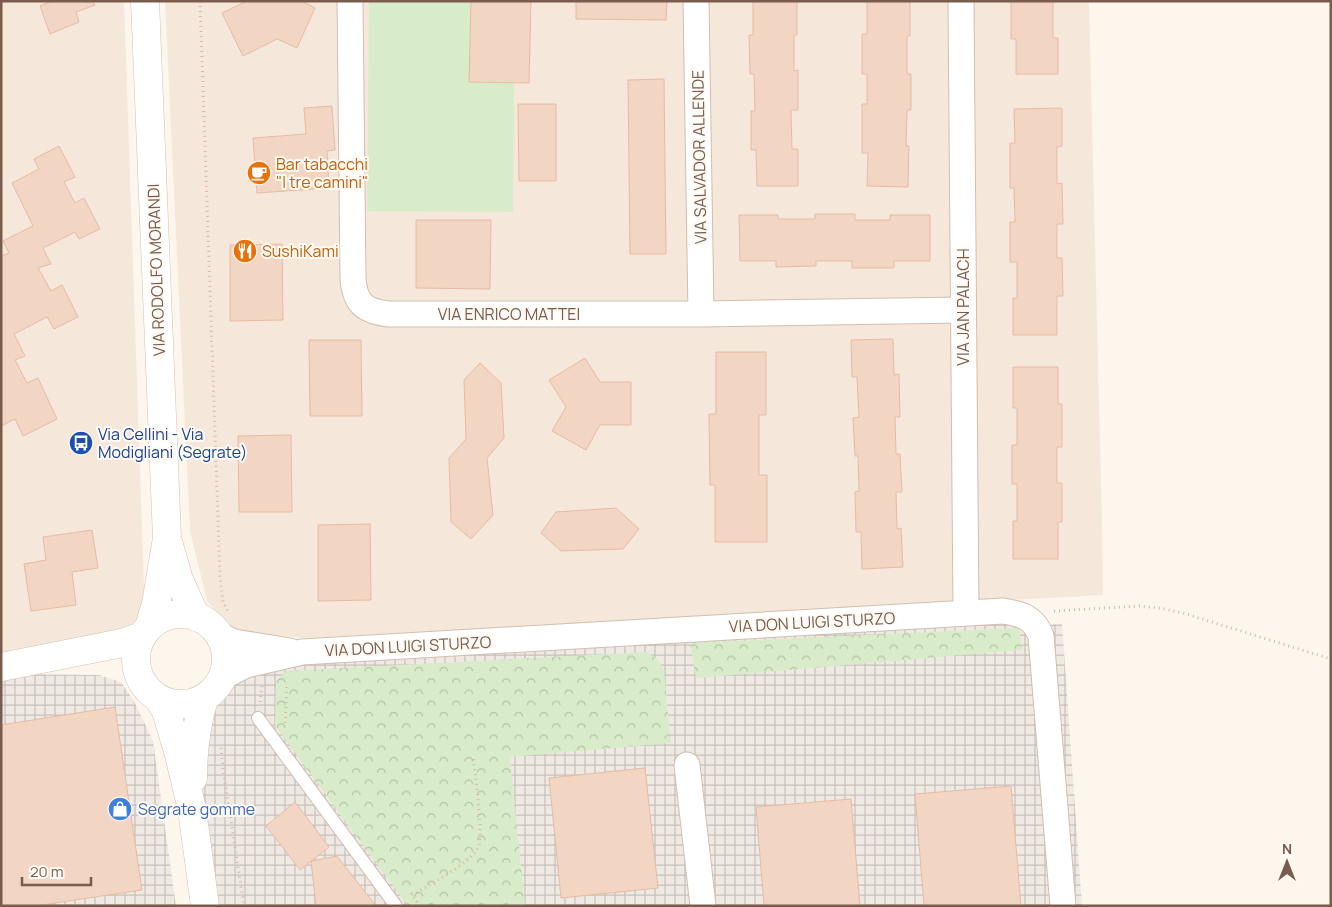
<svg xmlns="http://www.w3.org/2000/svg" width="1332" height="907" font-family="Manrope,sans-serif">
<defs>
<pattern id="industrial-grid" width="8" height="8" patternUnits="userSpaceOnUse" patternTransform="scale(1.25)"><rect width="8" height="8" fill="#efe9e4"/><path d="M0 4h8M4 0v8" fill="none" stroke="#c7c0bb"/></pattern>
<pattern id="forest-crowns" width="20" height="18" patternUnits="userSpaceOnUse" patternTransform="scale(1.25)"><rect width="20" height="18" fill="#d8ecc9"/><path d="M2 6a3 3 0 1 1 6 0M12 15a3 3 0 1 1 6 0" fill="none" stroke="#b4c2a5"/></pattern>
</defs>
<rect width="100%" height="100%" fill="#fdf6ec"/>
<path fill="#f5e8da" d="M 1,1 L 124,1 L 145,617 L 132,631 L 1,658 Z
M 165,1 L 1089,1 L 1102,523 L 1103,595 L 308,638 L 234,632 L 207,601 L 190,531 Z"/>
<path fill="url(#industrial-grid)" d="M 968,619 L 1025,626 L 1062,624 L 1082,906 L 215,906 L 202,812 L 199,754 L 215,698 L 228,681 L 303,658 Z
M 13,674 L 99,675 L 121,682 L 135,703 L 153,741 L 176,906 L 1,906 L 1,676 Z"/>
<path fill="url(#forest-crowns)" d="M 1019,628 L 1022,650 L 696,678 L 690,643 Z
M 647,652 L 658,660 L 664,670 L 671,743 L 510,757 L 525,906 L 408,906 L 275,726 L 276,681 L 286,671 Z"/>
<path fill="#d8ecc9" d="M 369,1 L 515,1 L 513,212 L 367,211 Z"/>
<path fill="#f3d5c3" stroke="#e6bba3" d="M 52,1 L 93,1 L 95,5 L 76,12 L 79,22 L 50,34 L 40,6 Z
M 247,1 L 301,1 L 315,8 L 297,48 L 277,39 L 243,56 L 222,13 Z
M 471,1 L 531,1 L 529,83 L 469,82 Z
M 576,1 L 667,1 L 666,20 L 576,19 Z
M 753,1 L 797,1 L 797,35 L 794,35 L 794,71 L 798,70 L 798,110 L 791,110 L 792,149 L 798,149 L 798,186 L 757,186 L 756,150 L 751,150 L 751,111 L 755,111 L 754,74 L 750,74 L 749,35 L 753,35 Z
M 867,1 L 910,1 L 910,36 L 907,36 L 907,74 L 911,74 L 911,110 L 907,110 L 906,146 L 909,146 L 908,187 L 867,186 L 868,153 L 862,153 L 862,104 L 867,104 L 867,74 L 862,74 L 862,34 L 867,34 Z
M 1011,1 L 1053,1 L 1053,38 L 1058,38 L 1058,74 L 1016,74 L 1016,39 L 1011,39 Z
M 664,79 L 666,254 L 630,254 L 628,80 Z
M 518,104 L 556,104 L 556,181 L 519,181 Z
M 332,106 L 335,150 L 327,151 L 329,188 L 257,193 L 253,138 L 306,134 L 304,108 Z
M 1062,108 L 1062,146 L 1057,147 L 1057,184 L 1062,183 L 1063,224 L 1057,224 L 1057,258 L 1062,258 L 1063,296 L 1057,296 L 1057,335 L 1013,335 L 1013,298 L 1017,298 L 1017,262 L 1010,262 L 1010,222 L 1015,222 L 1014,188 L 1010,188 L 1010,143 L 1015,143 L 1014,109 Z
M 59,146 L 75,177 L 64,182 L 75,203 L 84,198 L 100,229 L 79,239 L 75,232 L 43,248 L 51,264 L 38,268 L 51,291 L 62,285 L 78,317 L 54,329 L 47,317 L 14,334 L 25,356 L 15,360 L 27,383 L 38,378 L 57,419 L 23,436 L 15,419 L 1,426 L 1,256 L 9,253 L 3,241 L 33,226 L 12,183 L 39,169 L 34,159 Z
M 815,214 L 855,214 L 855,220 L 890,220 L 890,215 L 930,215 L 930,261 L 894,261 L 894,268 L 852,268 L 852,261 L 816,261 L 816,266 L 776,267 L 776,261 L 740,261 L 739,215 L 778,215 L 778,219 L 815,219 Z
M 416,220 L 491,220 L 490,289 L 416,288 Z
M 282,244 L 283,320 L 230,321 L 230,245 Z
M 893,339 L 894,375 L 899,374 L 900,417 L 895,417 L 896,454 L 900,454 L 902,492 L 896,492 L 897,529 L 901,528 L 903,567 L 862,569 L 861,532 L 856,532 L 855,492 L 859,491 L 858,456 L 855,456 L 853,418 L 859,417 L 857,377 L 852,377 L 851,340 Z
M 309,340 L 361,340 L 362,416 L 310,416 Z
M 716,352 L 766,352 L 766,415 L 759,415 L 759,475 L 767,475 L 767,542 L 715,542 L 715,485 L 710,485 L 709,414 L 716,414 Z
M 585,358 L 600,382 L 631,382 L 631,425 L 600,425 L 586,450 L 552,431 L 566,407 L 549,380 Z
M 480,363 L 501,383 L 504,438 L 487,458 L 493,515 L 471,539 L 451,522 L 449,458 L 466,439 L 464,380 Z
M 1013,367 L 1058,367 L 1058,404 L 1062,404 L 1062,447 L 1057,447 L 1057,483 L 1062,483 L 1062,522 L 1058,522 L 1058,559 L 1013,559 L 1013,521 L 1017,521 L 1017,484 L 1012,484 L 1012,445 L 1017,445 L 1017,408 L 1013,408 Z
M 291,435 L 292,512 L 239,512 L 238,436 Z
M 616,508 L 639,529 L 623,549 L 561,551 L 541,533 L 556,512 Z
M 370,524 L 371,600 L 318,601 L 318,525 Z
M 92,530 L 98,568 L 72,572 L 76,605 L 31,611 L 24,564 L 46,560 L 43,537 Z
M 115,707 L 142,890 L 35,906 L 1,906 L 1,725 Z
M 645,768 L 658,888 L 561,898 L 549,778 Z
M 1011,786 L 1021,906 L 924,906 L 915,794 Z
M 851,799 L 860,906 L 764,906 L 756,807 Z
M 295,802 L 329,847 L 300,870 L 266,826 Z
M 337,856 L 376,906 L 316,906 L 311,861 Z"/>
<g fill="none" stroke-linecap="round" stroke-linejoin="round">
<g stroke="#d1beb0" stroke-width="14">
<path id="lane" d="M 258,718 L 396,906"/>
</g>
<g stroke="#d1beb0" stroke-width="27">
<path id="street" d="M 350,1 L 353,279 C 355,303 364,311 388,314 L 701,314 L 963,310
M 696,1 L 701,314
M 961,1 L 966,613
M 219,635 L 234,642 L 290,651
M 223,677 L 246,665 L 302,652 L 1003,611 C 1021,614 1034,617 1041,636 L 1063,906
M 687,765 L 703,906"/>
</g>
<g stroke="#d6c0b0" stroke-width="29">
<path id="secondary" d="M 145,1 L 167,538 L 156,604 L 149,627
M 169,545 L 179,580 L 196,617
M136 659a45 45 0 1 1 90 0a45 45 0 1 1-90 0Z
M 1,667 L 122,643 L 142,636
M 159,699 L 166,711 L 178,751 L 192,809 L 205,906
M 193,778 C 193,751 196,725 204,699"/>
</g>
<path stroke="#d9b8a5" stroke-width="3" stroke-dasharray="1 4" stroke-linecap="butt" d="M 200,1 L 220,577 L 223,602 L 229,613
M 1054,611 L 1139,606 L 1160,608 L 1183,613 L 1331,659
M 260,702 L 262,686
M 285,723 L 287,686
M 221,748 L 223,769 L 244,906
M 411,893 L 420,906
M 412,895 C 429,885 469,864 478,848 C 484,839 475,771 473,756"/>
<use href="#lane" stroke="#fff" stroke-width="12"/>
<use href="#street" stroke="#fff" stroke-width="25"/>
<use href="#secondary" stroke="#fff" stroke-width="28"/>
</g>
<defs>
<g id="cafe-disc" transform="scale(1.25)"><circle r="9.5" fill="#e8710a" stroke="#fffaf3"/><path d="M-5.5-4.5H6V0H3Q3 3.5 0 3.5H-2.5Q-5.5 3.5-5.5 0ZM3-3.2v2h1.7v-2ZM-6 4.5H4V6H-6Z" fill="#fff"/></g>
<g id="restaurant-disc" transform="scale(1.25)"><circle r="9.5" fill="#e8710a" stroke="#fffaf3"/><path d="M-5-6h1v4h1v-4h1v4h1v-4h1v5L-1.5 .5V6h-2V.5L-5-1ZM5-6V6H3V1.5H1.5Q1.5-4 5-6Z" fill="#fff"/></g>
<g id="bus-disc" transform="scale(1.25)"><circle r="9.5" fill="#1a4fb4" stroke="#fffaf3"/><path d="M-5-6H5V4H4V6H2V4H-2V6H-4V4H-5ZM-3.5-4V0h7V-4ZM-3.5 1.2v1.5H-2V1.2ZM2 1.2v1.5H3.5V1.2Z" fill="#fff"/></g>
<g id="shop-disc" transform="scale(1.25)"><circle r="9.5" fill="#3f7fe0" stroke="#fffaf3"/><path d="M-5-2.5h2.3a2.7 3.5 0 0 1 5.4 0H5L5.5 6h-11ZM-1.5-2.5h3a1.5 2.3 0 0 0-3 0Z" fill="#fff"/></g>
</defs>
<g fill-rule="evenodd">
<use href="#cafe-disc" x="259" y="173"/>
<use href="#restaurant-disc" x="245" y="251"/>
<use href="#bus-disc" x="81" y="443"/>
<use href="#shop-disc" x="120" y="809"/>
</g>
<g text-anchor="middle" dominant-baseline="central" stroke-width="4" stroke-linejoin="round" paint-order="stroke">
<g font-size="16" fill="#7a5c4d" stroke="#fffaf3">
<text transform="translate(699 157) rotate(-91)">VIA SALVADOR ALLENDE</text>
<text transform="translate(156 270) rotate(-92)">VIA RODOLFO MORANDI</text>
<text transform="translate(963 307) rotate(-90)">VIA JAN PALACH</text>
<text x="509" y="314">VIA ENRICO MATTEI</text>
<text transform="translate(812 622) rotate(-3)">VIA DON LUIGI STURZO</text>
<text transform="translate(408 646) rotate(-3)">VIA DON LUIGI STURZO</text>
</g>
<g font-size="16" fill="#c56008" stroke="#fffaf3" text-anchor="start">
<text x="276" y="164">Bar tabacchi<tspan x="276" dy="18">"I tre camini"</tspan></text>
<text x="262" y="251">SushiKami</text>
</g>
<g font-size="16" fill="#164399" stroke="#fffaf3" text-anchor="start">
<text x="98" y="434">Via Cellini - Via<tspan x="98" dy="18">Modigliani (Segrate)</tspan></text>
</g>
<g font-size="16" fill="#366cbe" stroke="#fffaf3" text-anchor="start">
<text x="138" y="809">Segrate gomme</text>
</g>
</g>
<rect width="1332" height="907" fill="none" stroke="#7a5c4d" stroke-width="5"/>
<g transform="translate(1287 862)" stroke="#fffaf3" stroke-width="4" paint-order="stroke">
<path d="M0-4L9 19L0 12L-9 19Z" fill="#7a5c4d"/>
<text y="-8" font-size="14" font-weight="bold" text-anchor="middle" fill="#7a5c4d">N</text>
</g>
<path d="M22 877v8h69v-8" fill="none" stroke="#7a5c4d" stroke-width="2.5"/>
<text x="30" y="877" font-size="15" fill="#7a5c4d" stroke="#fffaf3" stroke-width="4" paint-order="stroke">20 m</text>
</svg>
